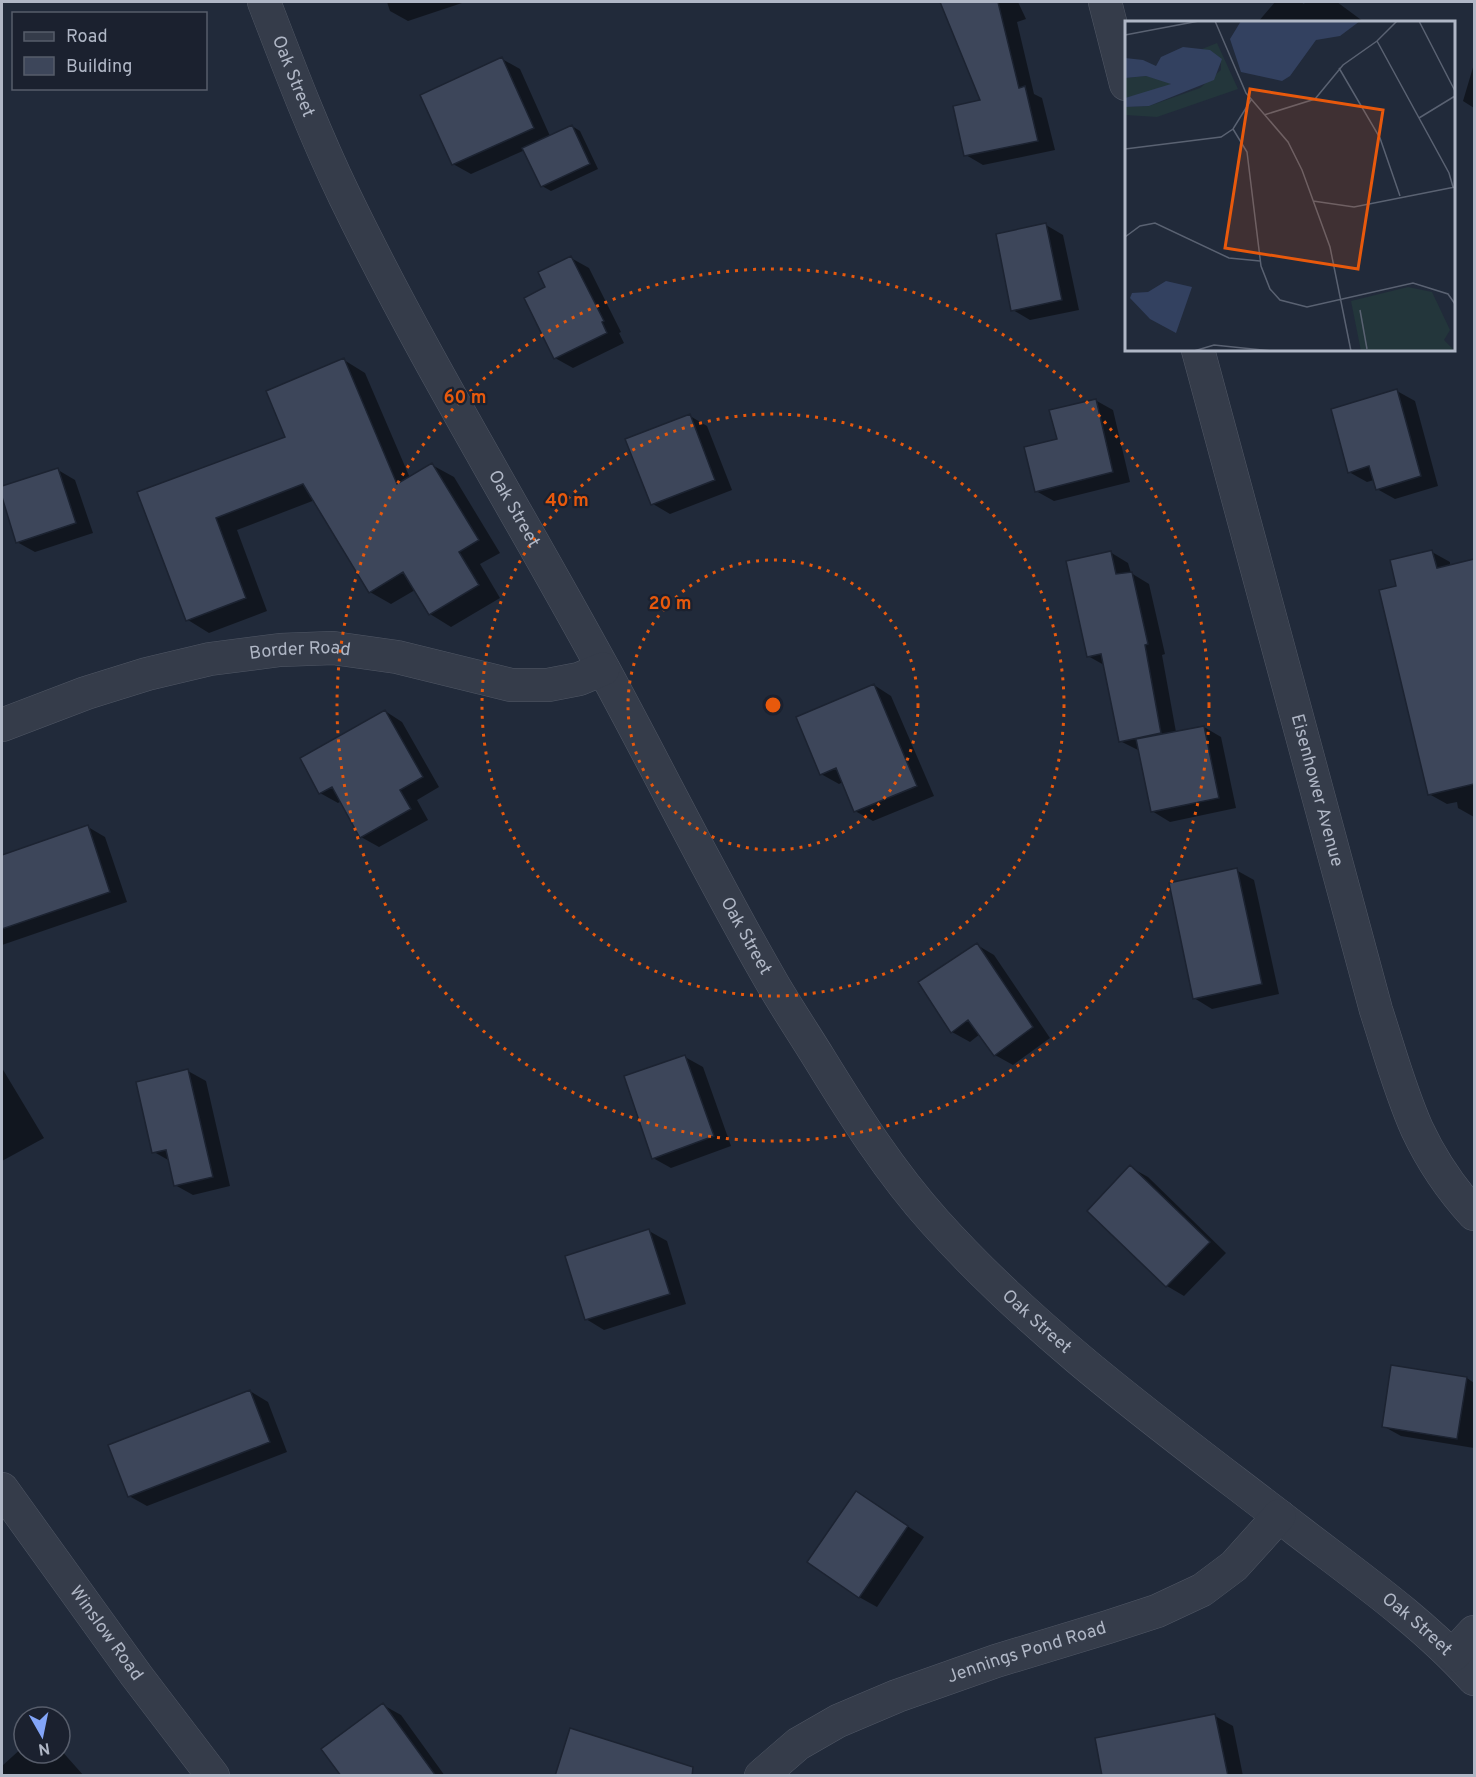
<svg xmlns="http://www.w3.org/2000/svg" width="1476" height="1777" font-family="Overpass,sans-serif">
<rect width="100%" height="100%" fill="#212a3a"/>
<path fill="#0007" d="M 387,2 L 465,2 L 408,21 L 390,11 Z
M 958,2 L 1018,2 L 1026,19 L 1017,22 L 1034,94 L 1042,98 L 1055,150 L 983,165 L 966,155 L 982,101 L 964,11 Z
M 1275,2 L 1301,2 L 1304,4 L 1305,2 L 1337,2 L 1364,22 L 1258,22 Z
M 502,59 L 520,69 L 550,136 L 572,126 L 580,131 L 598,169 L 551,191 L 542,186 L 525,150 L 471,174 L 453,164 Z
M 1474,64 L 1474,108 L 1463,101 Z
M 1046,225 L 1063,235 L 1079,310 L 1030,320 L 1013,310 Z
M 571,258 L 589,268 L 621,332 L 619,333 L 624,343 L 573,368 L 555,358 L 526,299 L 547,288 Z
M 344,360 L 365,373 L 410,478 L 432,465 L 454,477 L 500,553 L 480,564 L 500,598 L 451,627 L 430,614 L 415,590 L 391,604 L 370,592 L 315,500 L 237,530 L 267,611 L 209,633 L 188,620 L 139,493 L 287,438 Z
M 1397,391 L 1415,401 L 1438,486 L 1395,499 L 1377,489 L 1374,480 L 1367,482 L 1349,472 Z
M 1095,400 L 1113,410 L 1130,482 L 1054,501 L 1036,491 Z
M 690,416 L 707,426 L 732,490 L 670,514 L 653,504 Z
M 58,470 L 75,480 L 93,533 L 35,552 L 17,542 L 2,492 L 2,487 Z
M 1110,552 L 1128,563 L 1131,573 L 1149,584 L 1165,654 L 1162,655 L 1176,732 L 1204,727 L 1221,737 L 1236,808 L 1170,822 L 1152,811 L 1140,751 L 1120,741 L 1104,665 L 1088,656 Z
M 1432,552 L 1450,562 L 1450,566 L 1474,560 L 1474,817 L 1458,808 L 1457,802 L 1447,804 L 1429,794 L 1398,588 Z
M 874,685 L 891,696 L 934,796 L 873,821 L 855,811 L 843,782 L 839,784 L 821,774 Z
M 385,711 L 402,722 L 439,787 L 417,800 L 428,820 L 379,847 L 361,837 L 341,801 L 338,803 L 320,793 Z
M 88,827 L 105,837 L 127,902 L 2,945 L 2,869 L 12,866 Z
M 1236,870 L 1254,880 L 1279,994 L 1212,1009 L 1194,998 Z
M 977,945 L 994,955 L 1050,1038 L 1013,1065 L 995,1055 L 980,1034 L 970,1042 L 952,1032 Z
M 685,1057 L 703,1067 L 731,1146 L 671,1168 L 653,1158 Z
M 2,1068 L 44,1138 L 2,1161 Z
M 188,1071 L 206,1081 L 230,1186 L 193,1195 L 175,1185 L 170,1161 L 154,1152 Z
M 1130,1167 L 1148,1177 L 1226,1253 L 1184,1296 L 1167,1286 Z
M 649,1231 L 667,1241 L 686,1304 L 604,1330 L 586,1319 Z
M 1467,1378 L 1474,1383 L 1474,1448 L 1401,1436 L 1383,1426 Z
M 250,1391 L 268,1402 L 287,1452 L 147,1506 L 129,1496 Z
M 857,1493 L 924,1537 L 877,1607 L 859,1597 Z
M 383,1705 L 401,1715 L 445,1776 L 343,1776 Z
M 1215,1716 L 1233,1726 L 1243,1776 L 1104,1776 Z
M 24,1746 L 24,1753 L 60,1753 L 60,1749 L 84,1776 L 2,1776 L 2,1766 Z"/>
<path fill="#3d465a" stroke="#1c2331" stroke-width="1.5" d="M 940,2 L 998,2 L 1019,88 L 1025,86 L 1038,141 L 964,156 L 953,106 L 980,100 Z
M 502,57 L 534,128 L 452,165 L 420,95 Z
M 572,125 L 590,164 L 541,187 L 522,148 Z
M 1046,223 L 1062,300 L 1011,311 L 996,234 Z
M 571,256 L 604,321 L 602,322 L 607,333 L 554,359 L 524,298 L 545,287 L 538,272 Z
M 344,358 L 397,484 L 432,463 L 479,540 L 459,552 L 479,585 L 429,615 L 403,572 L 369,593 L 303,484 L 216,518 L 246,598 L 186,621 L 137,492 L 285,437 L 266,391 Z
M 1397,389 L 1421,476 L 1376,490 L 1369,466 L 1348,473 L 1331,409 Z
M 1096,399 L 1113,472 L 1035,492 L 1024,447 L 1057,439 L 1049,410 Z
M 690,414 L 715,480 L 651,505 L 625,439 Z
M 58,468 L 76,523 L 16,543 L 2,497 L 2,486 Z
M 1432,550 L 1437,568 L 1474,559 L 1474,784 L 1428,795 L 1379,590 L 1396,586 L 1390,560 Z
M 1111,551 L 1116,574 L 1132,572 L 1148,644 L 1145,645 L 1161,733 L 1119,742 L 1101,654 L 1087,657 L 1066,561 Z
M 874,684 L 917,786 L 854,812 L 836,768 L 820,775 L 796,717 Z
M 385,710 L 423,777 L 400,790 L 411,809 L 360,838 L 332,787 L 319,794 L 300,758 Z
M 1204,726 L 1219,798 L 1151,812 L 1136,739 Z
M 88,825 L 110,892 L 2,929 L 2,855 Z
M 1237,868 L 1262,984 L 1193,999 L 1169,883 Z
M 977,943 L 1033,1027 L 994,1056 L 968,1020 L 951,1033 L 918,982 Z
M 685,1055 L 714,1136 L 652,1159 L 624,1076 Z
M 188,1069 L 213,1177 L 174,1186 L 166,1150 L 152,1153 L 136,1082 Z
M 1130,1165 L 1210,1242 L 1166,1287 L 1087,1211 Z
M 649,1229 L 670,1294 L 585,1320 L 565,1256 Z
M 1391,1365 L 1467,1377 L 1457,1439 L 1382,1427 Z
M 250,1390 L 270,1442 L 128,1497 L 108,1445 Z
M 856,1491 L 908,1526 L 859,1598 L 807,1562 Z
M 383,1703 L 436,1776 L 341,1776 L 321,1749 Z
M 1215,1714 L 1228,1776 L 1102,1776 L 1095,1738 Z
M 570,1728 L 693,1767 L 692,1776 L 555,1776 Z"/>
<g fill="none" stroke-linecap="round" stroke-linejoin="round">
<g stroke="#505765" stroke-width="34">
<g id="minor">
<path id="s1" d="M 264,2 C 289,67 314,133 345,197 C 423,358 518,512 604,670 C 661,775 714,883 774,986 C 789,1011 804,1034 819,1058 C 854,1115 890,1172 935,1222 C 1041,1340 1172,1433 1297,1530 C 1357,1576 1424,1623 1474,1679"/>
<path d="M 1105,2 L 1126,84"/>
<path id="s2" d="M 1198,350 L 1376,1010 C 1389,1050 1400,1091 1417,1129 C 1431,1159 1452,1190 1474,1214"/>
<path id="s3" d="M 2,725 L 86,693 L 147,674 L 210,659 L 280,650 L 333,648 L 397,657 L 511,685 L 548,685 L 579,679 L 603,669"/>
<path id="s4" d="M 2,1489 L 136,1675 L 213,1776"/>
<path d="M 1453,1655 L 1474,1632"/>
<path id="s5" d="M 761,1776 L 798,1744 L 838,1721 L 897,1696 L 996,1661 L 1108,1627 L 1157,1611 L 1202,1590 L 1234,1566 L 1279,1516"/>
</g>
</g>
<use href="#minor" stroke="#353c4a" stroke-width="33"/>
</g>
<g fill="none" stroke="#e8590c" stroke-width="3" stroke-dasharray="3 6">
<circle cx="773" cy="705" r="145"/>
<circle cx="773" cy="705" r="291"/>
<circle cx="773" cy="705" r="436"/>
</g>
<g text-anchor="middle" dominant-baseline="central" stroke-width="4.5" stroke-linejoin="round" paint-order="stroke">
<g font-size="18" fill="#b0b7c6" stroke="#1b212f">
<text stroke="none"><textPath href="#s1" startOffset="80">Oak Street</textPath></text>
<text stroke="none"><textPath href="#s1" startOffset="566">Oak Street</textPath></text>
<text stroke="none"><textPath href="#s3" startOffset="309">Border Road</textPath></text>
<text stroke="none"><textPath href="#s2" startOffset="456">Eisenhower Avenue</textPath></text>
<text stroke="none"><textPath href="#s1" startOffset="1052">Oak Street</textPath></text>
<text stroke="none"><textPath href="#s1" startOffset="1538">Oak Street</textPath></text>
<text stroke="none"><textPath href="#s1" startOffset="2024">Oak Street</textPath></text>
<text stroke="none"><textPath href="#s4" startOffset="178">Winslow Road</textPath></text>
<text stroke="none"><textPath href="#s5" startOffset="296">Jennings Pond Road</textPath></text>
</g>
</g>
<g transform="translate(1125 21)">
<rect width="330" height="330" fill="#212a3a"/>
<path d="M 92,22 L 113,68 L 32,96 L 0,94 L 0,86 L 24,85 L 75,67 L 96,49 L 96,37 L 77,28 ZM 21,55 L 45,61 L 45,66 L 0,77 L 0,57 ZM 283,266 L 307,271 L 325,309 L 319,319 L 330,330 L 236,330 L 226,280 Z" fill="#23363b"/>
<path d="M 116,0 L 235,0 L 215,15 L 191,19 L 165,55 L 157,60 L 116,51 L 105,18 ZM 58,26 L 85,29 L 97,38 L 89,59 L 24,85 L 0,86 L 0,77 L 46,63 L 21,55 L 0,57 L 0,37 L 18,39 L 31,45 L 36,36 ZM 41,260 L 67,266 L 51,312 L 25,298 L 5,277 L 7,272 L 23,271 Z" fill="#334160"/>
<path fill="none" stroke="#5a6272" stroke-width="1.5" d="M 90,0 L 121,72 L 163,121 L 177,149 L 205,226 L 226,330M 294,0 L 330,70M 0,14 L 74,0M 252,20 L 324,152 L 328,166M 214,47 L 255,117 L 275,175M 139,94 L 190,78 L 218,44 L 252,20 L 272,0M 294,97 L 330,75M 108,108 L 122,131 L 136,245 L 145,268 L 155,279 L 182,286 L 288,262 L 323,273 L 330,283M 0,128 L 96,116 L 108,108 L 126,79M 188,180 L 229,186 L 330,166M 0,216 L 15,205 L 30,202 L 104,237 L 135,240M 235,289 L 242,328M 69,330 L 89,324 L 147,330"/>
<path fill="#e8590c" fill-opacity="0.15" stroke="#e8590c" stroke-width="3" d="M 125,68 L 258,89 L 233,248 L 100,227 Z"/>
<rect width="330" height="330" fill="none" stroke="#b0b7c6" stroke-width="3"/>
</g>
<circle cx="773" cy="705" r="9" fill="#e8590c" stroke="#1b212f" stroke-width="3"/>
<g font-size="18" text-anchor="middle" font-weight="bold" fill="#e8590c" stroke="#1b212f" stroke-width="4.5" stroke-linejoin="round" paint-order="stroke">
<text x="465" y="403">60 m</text>
<text x="567" y="506">40 m</text>
<text x="670" y="609">20 m</text>
</g>
<rect width="1476" height="1777" fill="none" stroke="#b0b7c6" stroke-width="6"/>
<rect x="12" y="12" width="195" height="78" fill="#1b212f" stroke="#575d6b" stroke-width="1.5"/>
<rect x="24" y="32" width="30" height="9" fill="#353c4a" stroke="#575d6b" stroke-width="1.5"/>
<text x="66" y="42" font-size="18" fill="#b0b7c6">Road</text>
<rect x="24" y="57" width="30" height="18" fill="#3d465a" stroke="#575d6b" stroke-width="1.5"/>
<text x="66" y="72" font-size="18" fill="#b0b7c6">Building</text>
<g transform="translate(42 1735) rotate(171)"><circle r="28" fill="#1b212f" stroke="#575d6b" stroke-width="1.5"/>
<path d="M0-4.5L10 22L0 15L-10 22Z" fill="#83a5f8"/>
<text y="-9" font-size="16" font-weight="bold" text-anchor="middle" fill="#b0b7c6">N</text>
</g>
</svg>
